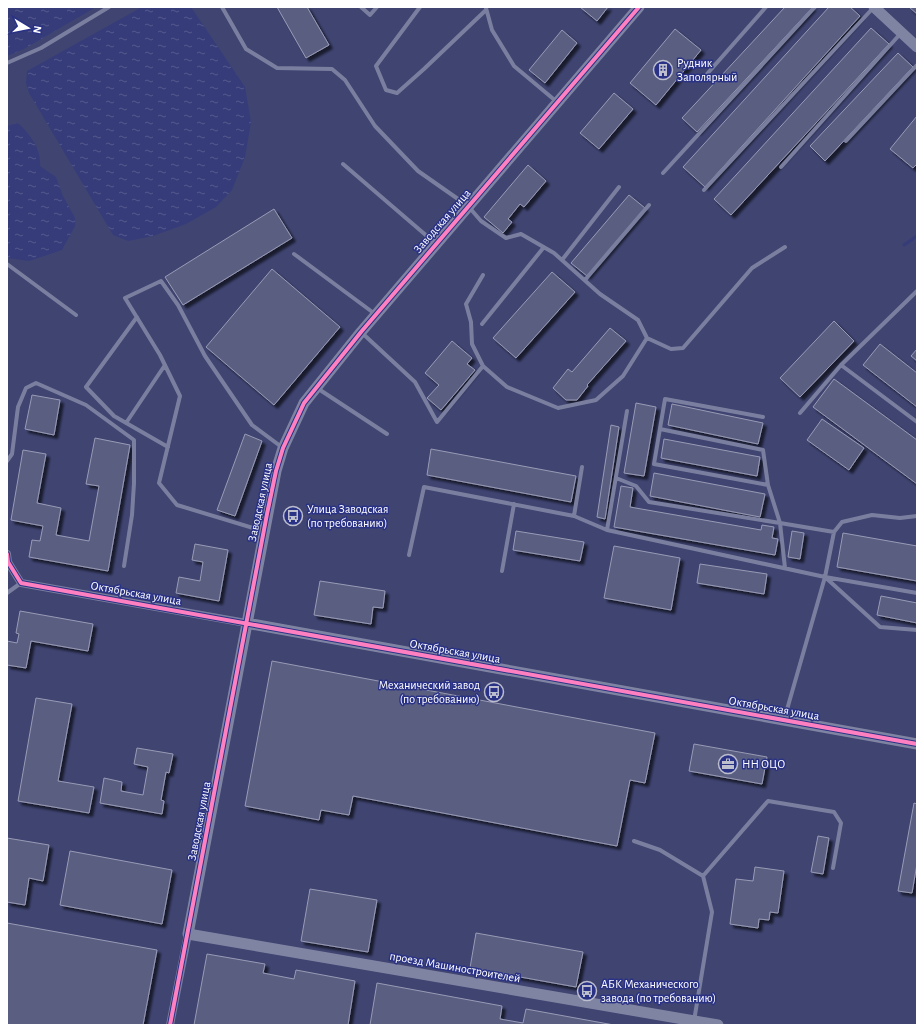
<svg xmlns="http://www.w3.org/2000/svg" width="924" height="1032" font-family="'Alegreya Sans',sans-serif">
<defs>
<pattern id="water-ripples" width="26" height="14" patternUnits="userSpaceOnUse"><rect width="26" height="14" fill="#363c79"/><path d="M2 4q2-2 4 0t4 0M15 11q2-2 4 0t4 0" fill="none" stroke="#54598d"/></pattern>
<filter id="shadow"><feDropShadow dx="3.5" dy="3.5" stdDeviation="1" flood-color="#0009"/></filter>
</defs>
<rect width="100%" height="100%" fill="#3f4471"/>
<path fill="url(#water-ripples)" d="M 7,7 L 96,7 L 24,49 L 7,56 Z
M 142,7 L 191,7 L 245,87 L 251,122 L 245,157 L 232,190 L 216,207 L 186,224 L 153,236 L 128,241 L 113,235 L 29,93 L 26,83 L 27,71 Z
M 18,123 C 30,134 42,150 40,166 L 56,177 L 63,196 L 75,218 L 75,226 L 62,250 L 29,261 L 7,258 L 7,126 Z"/>
<g fill="none" stroke-linecap="round" stroke-linejoin="round">
<path stroke="#363c79" stroke-width="3" d="M 904,245 L 917,236"/>
</g>
<path fill="#5a5e82" stroke="#999bb5" filter="url(#shadow)" d="M 277,7 L 307,7 L 329,45 L 306,58 Z
M 580,7 L 608,7 L 597,21 Z
M 785,7 L 813,7 L 697,132 L 682,118 Z
M 829,7 L 850,7 L 860,16 L 705,187 L 683,167 Z
M 909,7 L 917,7 L 917,14 Z
M 871,28 L 889,44 L 731,215 L 714,199 Z
M 675,29 L 701,50 L 656,105 L 630,83 Z
M 562,30 L 577,43 L 545,83 L 529,70 Z
M 898,53 L 913,67 L 825,161 L 810,146 Z
M 614,93 L 633,109 L 599,149 L 580,133 Z
M 917,116 L 917,164 L 913,168 L 890,149 Z
M 528,165 L 546,181 L 524,207 L 520,204 L 508,219 L 512,222 L 503,233 L 484,217 Z
M 629,195 L 645,208 L 587,276 L 571,263 Z
M 274,209 L 292,238 L 183,305 L 165,277 Z
M 272,269 L 340,327 L 274,405 L 206,347 Z
M 552,272 L 575,292 L 516,358 L 493,338 Z
M 834,321 L 854,341 L 800,397 L 780,378 Z
M 610,328 L 626,341 L 587,385 L 588,386 L 577,400 L 566,400 L 553,388 L 568,369 L 572,372 Z
M 452,341 L 472,358 L 467,364 L 475,370 L 441,410 L 427,398 L 439,385 L 425,373 Z
M 880,344 L 917,373 L 917,407 L 863,365 Z
M 917,349 L 917,361 L 911,356 Z
M 834,379 L 917,440 L 917,484 L 813,407 Z
M 32,395 L 60,400 L 54,435 L 25,429 Z
M 636,403 L 656,407 L 644,476 L 624,473 Z
M 672,404 L 763,423 L 758,444 L 668,425 Z
M 822,419 L 864,448 L 849,470 L 807,440 Z
M 611,425 L 619,427 L 605,519 L 597,517 Z
M 245,434 L 262,441 L 235,516 L 217,510 Z
M 95,438 L 130,445 L 108,571 L 29,557 L 32,540 L 40,541 L 43,526 L 11,520 L 23,450 L 46,454 L 37,503 L 61,508 L 56,535 L 89,541 L 99,486 L 86,484 Z
M 664,439 L 760,457 L 757,476 L 661,458 Z
M 431,449 L 576,476 L 571,502 L 427,475 Z
M 654,473 L 765,494 L 760,517 L 650,496 Z
M 621,486 L 633,488 L 630,507 L 761,530 L 762,525 L 774,527 L 772,538 L 778,539 L 775,555 L 614,527 Z
M 516,531 L 584,542 L 580,561 L 513,550 Z
M 792,531 L 804,533 L 800,559 L 788,557 Z
M 843,533 L 917,546 L 917,581 L 837,567 Z
M 195,544 L 228,550 L 219,601 L 176,593 L 179,577 L 200,581 L 203,562 L 192,560 Z
M 614,546 L 680,558 L 671,610 L 604,598 Z
M 700,564 L 767,574 L 764,594 L 697,583 Z
M 320,581 L 385,591 L 383,608 L 373,607 L 371,624 L 314,615 Z
M 881,596 L 917,603 L 917,623 L 877,615 Z
M 20,611 L 93,624 L 88,651 L 31,641 L 26,668 L 7,665 L 7,641 L 17,643 L 19,634 L 16,633 Z
M 272,661 L 655,733 L 645,783 L 630,780 L 617,846 L 353,796 L 349,815 L 321,810 L 319,820 L 245,806 Z
M 36,698 L 72,704 L 58,781 L 94,787 L 89,813 L 18,801 Z
M 694,744 L 767,757 L 762,784 L 689,771 Z
M 137,748 L 173,754 L 169,773 L 166,772 L 161,800 L 164,801 L 162,814 L 100,803 L 104,778 L 122,782 L 121,791 L 143,795 L 148,767 L 134,764 Z
M 914,803 L 917,804 L 917,864 L 912,893 L 898,891 Z
M 818,836 L 829,838 L 823,874 L 811,872 Z
M 7,838 L 49,845 L 43,881 L 29,878 L 25,905 L 7,902 Z
M 70,851 L 172,870 L 162,924 L 60,905 Z
M 755,867 L 784,871 L 778,913 L 770,912 L 769,920 L 759,919 L 758,928 L 730,924 L 736,879 L 753,881 Z
M 310,889 L 377,900 L 368,952 L 301,941 Z
M 7,923 L 157,950 L 143,1025 L 7,1025 Z
M 476,933 L 583,952 L 576,987 L 470,968 Z
M 207,954 L 265,964 L 263,973 L 294,979 L 296,970 L 355,981 L 348,1025 L 194,1025 Z
M 377,983 L 502,1006 L 500,1019 L 523,1023 L 526,1009 L 614,1025 L 370,1025 Z"/>
<g fill="none" stroke-linecap="round" stroke-linejoin="round">
<path stroke="#7b7f9f" stroke-width="4" d="M 222,7 L 246,49 L 277,68 L 332,69 L 345,80 L 375,126 L 418,171 L 468,206 L 481,221 L 506,238 L 521,234 L 554,253 L 600,294 L 638,320 L 647,338 L 671,349 L 683,348 L 752,268 L 785,247
M 361,7 L 370,15 L 377,7
M 420,7 L 376,66 L 386,90 L 397,93 L 424,69 L 486,10
M 486,8 L 492,30 L 514,66 L 557,102
M 7,63 L 41,48 L 109,7
M 707,74 L 766,7
M 846,141 L 917,65
M 343,164 L 435,243
M 781,167 L 901,33
M 663,173 L 815,7
M 704,190 L 874,7
M 294,254 L 375,314
M 562,260 L 619,187
M 7,264 L 76,315
M 585,280 L 649,205
M 137,317 L 86,387 L 114,416 L 168,447
M 482,324 L 544,247
M 361,332 L 415,382 L 437,422 L 483,366 L 472,344 L 471,322 L 466,304 L 483,275
M 841,365 L 917,291
M 483,366 L 507,387 L 558,408 L 596,400 L 623,376 L 647,338
M 317,388 L 387,434
M 800,413 L 841,365 L 917,422
M 763,417 L 665,399 L 654,464 L 768,485 L 780,523 L 834,532
M 126,423 L 165,365
M 660,429 L 763,450 L 768,485
M 7,461 L 12,454 L 18,407 L 26,388 L 36,383 L 86,405 L 134,440 L 134,483 L 132,515 L 124,566
M 582,467 L 574,516 L 607,530 L 825,577
M 616,478 L 636,486 L 649,502 L 780,523 L 785,568
M 607,530 L 627,411
M 263,531 L 177,505 L 159,483 L 180,396 L 160,355 L 125,298 L 161,281 L 178,305 L 205,356 L 252,425 L 283,448
M 409,555 L 424,487 L 574,516
M 502,571 L 514,504
M 7,593 L 21,583
M 917,593 L 825,577 L 880,627 L 917,630
M 784,720 L 825,577 L 834,532 L 842,522 L 872,515 L 900,518 L 917,516
M 634,841 L 660,850 L 703,876 L 712,912 L 694,1021
M 703,876 L 768,801 L 834,812 L 841,823 L 833,868"/>
<path stroke="#7b7f9f" stroke-width="8" d="M 7,554 L 8,562 L 21,583 L 246,623
M 170,1025 L 188,934"/>
<path stroke="#8084a3" stroke-width="11" d="M 639,7 L 361,332 L 304,403 L 283,448 L 276,471 L 188,934 L 718,1025
M 874,7 L 917,47
M 246,623 L 917,744"/>
<g stroke="#2a3286" stroke-width="6">
<path id="cycleway" d="M 7,554 L 8,562 L 21,583 L 917,744
M 170,1025 L 267,514 L 276,471 L 283,448 L 304,403 L 361,332 L 639,7"/>
</g>
<use href="#cycleway" stroke="#ff80c0" stroke-width="4"/>
</g>
<defs>
<g id="building-ring" transform="scale(1)"><circle r="9.5" fill="#2a3286" stroke="#bcbecd" stroke-width="1.5"/><path d="M-4-6H4V6H1V3H-1V6H-4ZM-2.5-4.3h1.7v1.8h-1.7ZM.8-4.3h1.7v1.8H.8ZM-2.5-1h1.7V.8h-1.7ZM.8-1h1.7V.8H.8Z" fill="#bcbecd"/></g>
<g id="bus-ring" transform="scale(1)"><circle r="9.5" fill="#2a3286" stroke="#bcbecd" stroke-width="1.5"/><path d="M-5-6H5V4H4V6H2V4H-2V6H-4V4H-5ZM-3.5-4V0h7V-4ZM-3.5 1.2v1.5H-2V1.2ZM2 1.2v1.5H3.5V1.2Z" fill="#bcbecd"/></g>
<g id="office-ring" transform="scale(1)"><circle r="9.5" fill="#2a3286" stroke="#bcbecd" stroke-width="1.5"/><path d="M-6-3h4V-5.5h4V-3h4V5H-6ZM-1-4.5V-3h2v-1.5ZM-6 0V1H6V0Z" fill="#bcbecd"/></g>
</defs>
<g fill-rule="evenodd">
<use href="#building-ring" x="663" y="70"/>
<use href="#bus-ring" x="293" y="516"/>
<use href="#bus-ring" x="494" y="692"/>
<use href="#office-ring" x="728" y="764"/>
<use href="#bus-ring" x="587" y="991"/>
</g>
<g text-anchor="middle" dominant-baseline="central" stroke-width="3" stroke-linejoin="round" paint-order="stroke">
<g font-size="12" fill="#fff" stroke="#2a3286" text-anchor="start">
<text x="677" y="63">Рудник<tspan x="677" dy="14">Заполярный</tspan></text>
<text x="307" y="509">Улица Заводская<tspan x="307" dy="14">(по требованию)</tspan></text>
<text x="480" y="685" text-anchor="end">Механический завод<tspan x="480" dy="14">(по требованию)</tspan></text>
<text x="742" y="764">НН ОЦО</text>
<text x="601" y="984">АБК Механического<tspan x="601" dy="14">завода (по требованию)</tspan></text>
</g>
<g font-size="12" fill="#fff" stroke="#2a3286">
<text transform="translate(442 221) rotate(-49)">Заводская улица</text>
<text transform="translate(260 502) rotate(-78)">Заводская улица</text>
<text transform="translate(136 593) rotate(10)">Октябрьская улица</text>
<text transform="translate(455 651) rotate(10)">Октябрьская улица</text>
<text transform="translate(774 708) rotate(10)">Октябрьская улица</text>
<text transform="translate(199 821) rotate(-79)">Заводская улица</text>
<text transform="translate(455 967) rotate(10)">проезд Машиностроителей</text>
</g>
</g>
<rect width="924" height="1032" fill="none" stroke="#ffffff" stroke-width="16"/>
<g transform="translate(28 28) rotate(100)" stroke="#2a3286" stroke-width="3" paint-order="stroke">
<path d="M0-3L7 15L0 10L-7 15Z" fill="#ffffff"/>
<text y="-6" font-size="11" font-weight="bold" text-anchor="middle" fill="#ffffff">N</text>
</g>
</svg>
